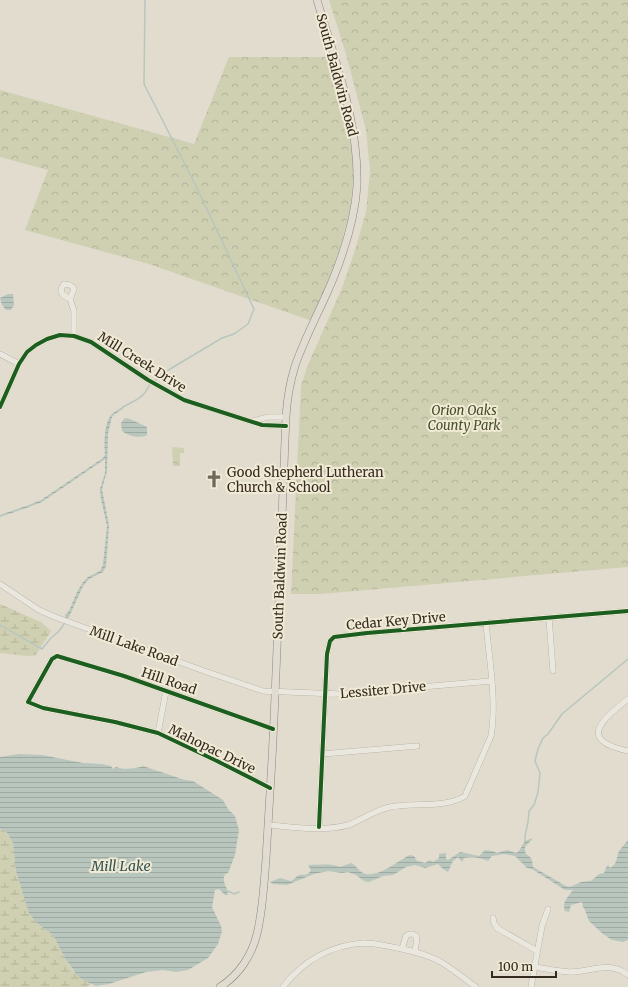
<svg xmlns="http://www.w3.org/2000/svg" width="628" height="987" font-family="Merriweather,serif">
<defs>
<pattern id="wetland-marsh" width="20" height="14" patternUnits="userSpaceOnUse"><rect width="20" height="14" fill="#cfd0b2"/><path d="M1 5h8M5 5V1M11 12h8M15 12V8" fill="none" stroke="#b2b399"/></pattern>
<pattern id="park-crowns" width="20" height="18" patternUnits="userSpaceOnUse"><rect width="20" height="18" fill="#cfd0b2"/><path d="M2 6a3 3 0 1 1 6 0M12 15a3 3 0 1 1 6 0" fill="none" stroke="#b2b399"/></pattern>
<pattern id="water-rules" width="6" height="5" patternUnits="userSpaceOnUse"><rect width="6" height="5" fill="#b8c6be"/><path d="M0 2.5h6" fill="none" stroke="#9faaa3"/></pattern>
</defs>
<rect width="100%" height="100%" fill="#e1dcce"/>
<path fill="url(#wetland-marsh)" d="M 0,604 L 41,622 L 51,631 L 36,655 L 27,656 L 0,653 Z
M 0,829 L 6,831 L 13,843 L 16,871 L 29,912 L 38,924 L 53,935 L 65,958 L 73,971 L 83,980 L 92,984 L 86,987 L 0,987 Z"/>
<path fill="url(#park-crowns)" d="M 329,0 L 628,0 L 628,567 L 321,594 L 291,594 L 301,386 L 307,367 L 342,288 L 355,250 L 366,212 L 370,171 L 366,130 L 346,54 Z
M 229,57 L 332,57 L 349,128 L 355,165 L 350,211 L 339,251 L 326,287 L 312,321 L 149,264 L 25,230 L 48,170 L 0,157 L 0,90 L 194,144 Z
M 172,447 L 184,448 L 184,453 L 180,453 L 180,466 L 173,466 Z"/>
<path fill="url(#water-rules)" d="M 8,294 L 13,294 L 14,305 L 11,310 L 6,310 L 2,305 L 0,298 Z
M 123,407 L 123,409 L 115,414 L 112,417 L 108,433 L 107,471 L 102,489 L 109,526 L 106,566 L 103,572 L 89,579 L 83,586 L 69,617 L 66,618 L 65,615 L 69,611 L 77,592 L 83,582 L 88,577 L 100,571 L 103,565 L 107,526 L 101,499 L 100,489 L 105,473 L 105,459 L 42,502 L 29,507 L 0,517 L 0,515 L 29,505 L 41,500 L 103,458 L 105,455 C 104,444 104,422 112,414 C 115,411 119,409 123,407 Z
M 125,418 L 130,419 L 147,427 L 147,435 C 140,439 128,436 122,431 L 121,423 Z
M 19,754 L 42,755 L 83,763 L 102,764 L 111,766 L 113,769 L 116,767 C 122,770 136,769 143,766 L 185,780 L 193,781 L 223,800 L 228,809 L 235,816 L 239,830 L 235,855 L 228,873 L 225,874 C 221,883 228,886 228,895 L 225,895 L 219,889 L 215,890 L 212,907 L 221,926 L 222,931 L 218,944 L 208,958 L 188,970 L 176,972 L 163,970 L 146,972 L 109,984 L 96,986 L 83,980 L 76,974 L 65,958 L 53,935 L 38,924 L 29,913 L 16,871 L 13,843 L 6,831 L 0,829 L 0,757 Z
M 533,838 C 529,845 522,844 526,854 C 533,858 532,861 533,867 L 566,886 L 570,887 L 581,882 L 591,881 L 599,874 L 604,873 L 607,866 L 608,865 L 610,868 C 618,864 616,857 619,851 C 622,847 625,844 628,840 L 628,940 L 623,942 L 612,940 L 603,934 L 589,921 L 585,910 L 583,907 L 582,902 L 571,905 L 569,912 L 565,911 C 561,902 569,896 573,890 L 565,890 L 532,869 L 527,868 L 515,856 L 504,854 L 492,856 L 488,861 C 481,858 472,856 464,858 L 462,862 L 458,857 L 453,861 L 448,872 L 443,869 L 438,864 L 425,868 L 415,865 L 406,867 L 393,875 L 383,876 L 369,882 L 364,881 L 356,875 L 348,872 L 342,873 L 328,871 L 314,874 L 287,885 L 273,884 L 270,882 L 280,878 L 291,881 C 298,877 296,874 305,875 L 309,873 L 311,870 L 308,865 C 319,865 330,863 340,867 L 351,863 C 356,865 358,870 363,873 C 378,879 397,861 410,855 L 414,856 L 417,861 L 425,863 L 430,860 L 433,862 L 439,858 L 439,854 L 446,853 L 446,859 L 448,860 L 460,852 L 479,856 L 485,850 L 492,851 L 497,853 L 507,850 L 516,853 L 519,851 L 525,841 Z"/>
<g fill="none" stroke-linecap="round" stroke-linejoin="round">
<path stroke="#b8c6be" stroke-width="1.5" d="M 145,0 L 144,84 L 197,188 L 254,309 L 248,324 L 234,334 L 222,338 L 160,375 L 154,382
M 123,407 C 137,399 143,399 150,384
M 0,625 L 42,649 L 51,638 L 58,632 L 65,623
M 525,841 L 525,836 L 528,822 L 529,811 L 534,805 L 538,792 L 540,773 L 535,761 L 538,749 L 543,738 L 548,734 L 562,714 L 628,659
M 228,891 L 234,894 L 239,892"/>
<g stroke="#a6a197" stroke-width="6">
<path id="minor" d="M 70,299 L 63,295 L 61,291 L 62,287 L 64,284 C 69,284 72,285 74,289 L 70,299 L 74,311 L 74,336
M 0,354 L 19,364
M 0,407 L 19,364 L 27,352 L 36,345 L 47,339 L 60,335 L 74,336 L 91,342 L 148,380 L 184,400 L 262,425 L 286,426
M 253,421 L 268,417 L 286,417
M 0,584 L 39,610 L 55,617 L 207,672 L 263,691 L 339,694 L 491,681
M 549,618 L 553,671
M 628,699 C 602,720 577,740 628,751
M 158,733 L 166,691
M 322,754 L 417,746
M 270,788 L 217,761 L 158,733 L 115,722 L 43,708 L 28,702 L 52,659 L 57,656 L 124,676 L 273,729
M 268,825 C 293,827 323,832 348,825 C 362,820 375,810 390,807 C 414,802 444,809 465,796 L 491,736 C 497,701 489,658 486,623
M 319,827 L 327,654 L 330,641 L 334,637 L 367,633 L 628,611
M 493,918 L 494,923 L 497,928 L 537,951
M 402,949 L 406,936 C 410,933 413,933 417,937 L 415,952
M 535,967 C 546,969 558,971 570,972 C 590,972 610,960 628,975
M 283,987 C 303,961 331,945 364,943 C 375,943 387,946 397,948 C 413,951 430,955 444,964 C 455,971 465,979 476,987
M 531,987 L 542,926 L 548,909"/>
</g>
<g stroke="#8c877e" stroke-width="8">
<path id="major" d="M 220,987 C 239,975 252,955 257,934 C 263,909 264,883 266,859 C 268,825 270,792 272,759 C 278,645 281,531 286,417 C 287,400 290,382 295,366 C 306,334 323,305 335,274 C 346,246 355,216 357,186 C 359,122 335,60 317,0"/>
</g>
<use href="#minor" stroke="#eae7de" stroke-width="5.5"/>
<use href="#major" stroke="#e1dcd1" stroke-width="7"/>
<g stroke="#f1ead5" stroke-width="6">
<path id="cycleway" d="M 0,407 L 19,364 L 27,352 L 36,345 L 47,339 L 60,335 L 74,336 L 91,342 L 148,380 L 184,400 L 262,425 L 286,426
M 270,788 L 217,761 L 158,733 L 115,722 L 43,708 L 28,702 L 52,659 L 57,656 L 124,676 L 273,729
M 319,827 L 327,654 L 330,641 L 334,637 L 367,633 L 628,611"/>
</g>
<use href="#cycleway" stroke="#1b5e20" stroke-width="4"/>
</g>
<defs>
<g id="church-bare" transform="scale(1.38)"><path d="M-1.2-6h2.4v3.5h3.3v2.4h-3.3V6h-2.4V-.1h-3.3v-2.4h3.3Z" fill="#71685d" stroke="#f1ead5" stroke-width="2.5" paint-order="stroke"/></g>
</defs>
<g fill-rule="evenodd">
<use href="#church-bare" x="214" y="479"/>
</g>
<g text-anchor="middle" dominant-baseline="central" stroke-width="4" stroke-linejoin="round" paint-order="stroke">
<g font-size="13" fill="#342a20" stroke="#f1ead5">
<text transform="translate(337 75) rotate(75)">South Baldwin Road</text>
<text transform="translate(142 362) rotate(32)">Mill Creek Drive</text>
<text transform="translate(280 576) rotate(-88)">South Baldwin Road</text>
<text transform="translate(396 621) rotate(-5)">Cedar Key Drive</text>
<text transform="translate(134 646) rotate(20)">Mill Lake Road</text>
<text transform="translate(169 681) rotate(19)">Hill Road</text>
<text transform="translate(383 690) rotate(-5)">Lessiter Drive</text>
<text transform="translate(212 749) rotate(26)">Mahopac Drive</text>
</g>
<g font-size="13" font-style="italic" fill="#444e29" stroke="#f1ead5">
<text x="464" y="410">Orion Oaks<tspan x="464" dy="15">County Park</tspan></text>
</g>
<g font-size="13" fill="#342a20" stroke="#f1ead5" text-anchor="start">
<text x="227" y="472">Good Shepherd Lutheran<tspan x="227" dy="15">Church &amp; School</tspan></text>
</g>
<g font-size="14" font-style="italic" fill="#315251" stroke="#f1ead5">
<text x="121" y="866">Mill Lake</text>
</g>
</g>
<path d="M492 971v6h64v-6" fill="none" stroke="#342a20" stroke-width="2"/>
<text x="498" y="971" font-size="12" fill="#342a20" stroke="#f1ead5" stroke-width="3" paint-order="stroke">100 m</text>
</svg>
